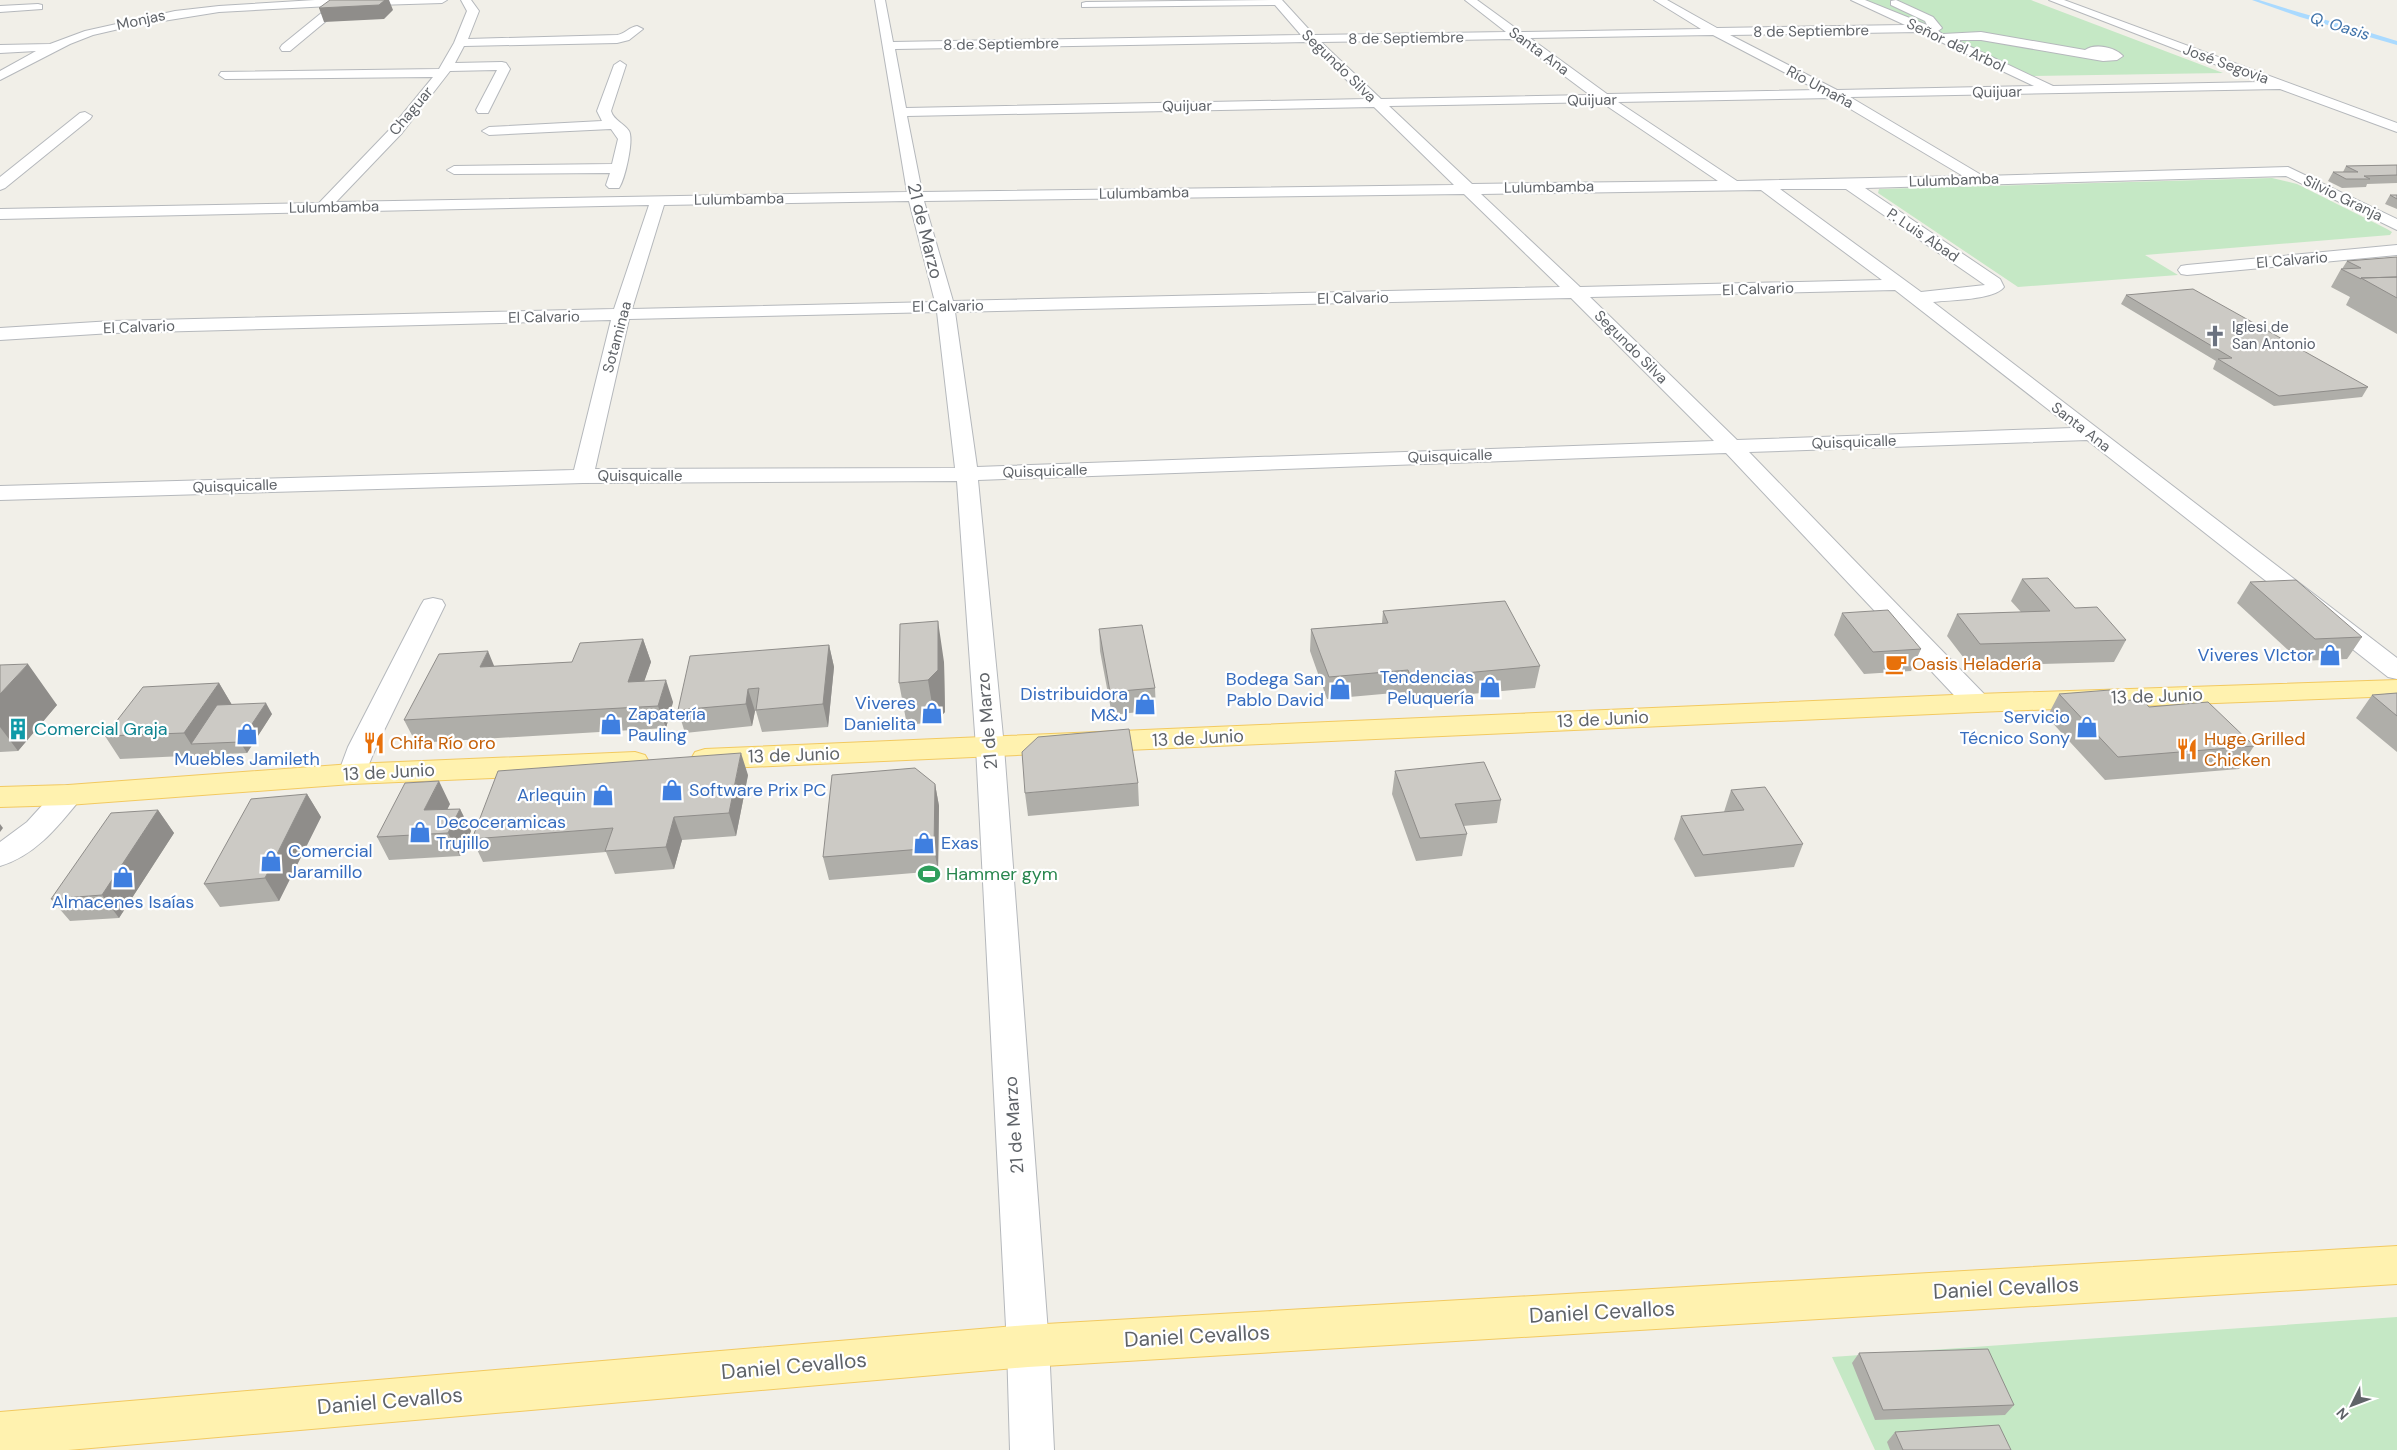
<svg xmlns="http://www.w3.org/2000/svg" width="2397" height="1450" font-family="'DM Sans',sans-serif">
<rect width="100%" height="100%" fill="#f1efe8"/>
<path fill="#c5e8c5" d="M 1864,0 L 2031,0 L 2223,73 L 2033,76 Z
M 2272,178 L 2297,184 L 2387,229 L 2392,232 L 2390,235 L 2145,255 L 2178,275 L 2018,287 L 1878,193 L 1879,189 Z
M 2397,1317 L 2397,1450 L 1875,1450 L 1832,1357 Z"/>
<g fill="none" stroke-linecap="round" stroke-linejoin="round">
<path fill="#aadaff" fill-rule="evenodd" d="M 2252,0 L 2259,0 C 2305,15 2351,26 2397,41 L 2397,45 L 2300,17 Z"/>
<g stroke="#b5b8bc" stroke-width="2">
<path id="minor" d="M 315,0 L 447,0 L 442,3 L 344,6 L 290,51 L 282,51 L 280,48 L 282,45 L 330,6 L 219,12 L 132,26 L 93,35 L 70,44 L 0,80 L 0,71 L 36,51 L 0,53 L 0,45 L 50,44 L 85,31 L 175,11 L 219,6 Z
M 461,0 L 471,0 L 479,11 L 468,39 L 617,35 C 625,34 629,27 637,26 L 643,29 L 629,40 L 617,43 L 464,46 L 455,63 L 502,62 L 506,63 L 510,69 L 488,113 L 478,113 L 476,110 L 497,70 L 450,71 L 402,133 L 336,202 L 907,192 L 875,0 L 885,0 L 893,42 L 1301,35 L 1275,5 L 1082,7 L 1082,3 L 1086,2 L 1282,0 L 1314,35 L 1506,32 L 1465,0 L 1477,0 L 1521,32 L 1701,29 L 1654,0 L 1667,0 L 1717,28 L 1905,25 L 1851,0 L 1865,0 L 1927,25 L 1925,21 L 1891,5 L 1891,1 L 1896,0 L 1933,17 L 1942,28 L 1938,31 L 1943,34 L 1981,32 L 2085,50 C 2095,43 2115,47 2123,56 L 2117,60 L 2103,61 L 1981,40 L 1956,40 L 2053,86 L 2261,82 L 2049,0 L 2064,0 L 2397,123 L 2397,132 L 2280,89 L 1850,97 L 1983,176 L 2288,167 L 2397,219 L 2397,230 L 2286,176 L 1865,188 L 2000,279 L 2004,287 C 1995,300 1949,300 1933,302 L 2397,658 L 2397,679 L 2388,677 L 2087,440 L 1749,452 L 1987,697 L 1990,703 L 1987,709 L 1977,712 L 1967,709 L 1726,453 L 978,480 L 1004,747 L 1049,1346 L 1054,1450 L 1010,1450 L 1007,1346 L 976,747 L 957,481 L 583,483 L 0,500 L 0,486 L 574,470 L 611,320 L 112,333 L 0,340 L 0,328 L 112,321 L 614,309 L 649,205 L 0,219 L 0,209 L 319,203 L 392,127 L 433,77 L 225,79 L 219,75 L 221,72 L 439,69 L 454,43 L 467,11 ZM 1920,32 L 2034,86 L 1837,90 L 1730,35 ZM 1713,35 L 1818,90 L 1607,94 L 1530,38 ZM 1515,39 L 1590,95 L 1381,99 L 1321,42 ZM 1308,42 L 1366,99 L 906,108 L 895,49 ZM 1832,98 L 1963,176 L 1737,181 L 1618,102 ZM 1601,102 L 1718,181 L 1472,184 L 1389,106 ZM 1374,107 L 1454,185 L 922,192 L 907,116 ZM 1780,189 L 1846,189 L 1985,285 L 1921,292 ZM 1761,190 L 1882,280 L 1580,287 L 1481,194 ZM 1464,194 L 1560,287 L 953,301 L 924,201 ZM 909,201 L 935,302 L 632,309 L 664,205 ZM 1895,290 L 2072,428 L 1737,440 L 1590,297 ZM 1571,298 L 1714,441 L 977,467 L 955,312 ZM 937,312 L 955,468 L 595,469 L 629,319 Z
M 38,4 L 42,5 L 42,9 L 0,12 L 0,6 Z
M 620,61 L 626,65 L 611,111 C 614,121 624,123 629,131 C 634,140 625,179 619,188 L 609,188 L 606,185 L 610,173 L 454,174 L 447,170 L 454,166 L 612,164 L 618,139 L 611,129 L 489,135 L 482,131 L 489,127 L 602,121 L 597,111 L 614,65 Z
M 85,112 L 92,116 L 90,119 L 5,188 L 0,190 L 0,177 L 80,113 Z
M 2397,245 L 2397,255 L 2187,275 L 2181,274 L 2178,270 L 2181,266 L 2187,265 Z
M 433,598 L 442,600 L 445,605 L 376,747 L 362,781 L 352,784 L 342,781 L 338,774 L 348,747 L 421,605 L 424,600 Z
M 68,785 L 78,788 L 83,795 L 78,802 C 56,829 34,856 0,866 L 0,842 L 27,822 L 58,788 Z"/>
</g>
<g stroke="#f2c960" stroke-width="2">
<path id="major" d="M 2397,680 L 2397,696 L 1977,712 L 705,769 L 695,766 L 691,759 L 695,752 L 705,749 L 1977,694 Z
M 635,752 L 645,755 L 649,762 L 645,769 L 635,772 L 352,784 L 68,805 L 0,807 L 0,787 L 68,785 L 352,764 Z
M 2397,1246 L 2397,1284 L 1028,1367 L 68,1450 L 0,1450 L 0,1412 L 1028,1325 Z"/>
</g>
<use href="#minor" fill="#fff" fill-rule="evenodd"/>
<use href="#major" fill="#fff2af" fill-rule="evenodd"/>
</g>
<path fill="#afaea9" d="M 2397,165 L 2397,183 L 2367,184 L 2366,187 L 2342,188 L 2328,181 L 2333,172 L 2343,172 L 2346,166 Z
M 2390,195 L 2397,195 L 2397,209 L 2385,204 Z
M 2397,257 L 2397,334 L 2346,305 L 2350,297 L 2331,287 L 2341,269 L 2342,269 L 2347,261 Z
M 2126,295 L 2368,387 L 2362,397 L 2274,406 L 2213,369 L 2216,361 L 2121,304 Z
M 2022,579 L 2075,608 L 2126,640 L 2114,662 L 1970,666 L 1947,636 L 1957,614 L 2021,612 L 2011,601 Z
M 2250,582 L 2362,637 L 2347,659 L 2300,661 L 2237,603 Z
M 1383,611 L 1540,666 L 1535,688 L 1408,700 L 1405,692 L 1327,699 L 1310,651 L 1311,629 L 1382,623 Z
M 1842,613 L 1921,649 L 1911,671 L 1864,674 L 1834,635 Z
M 1099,629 L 1155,688 L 1156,710 L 1112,715 L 1100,651 Z
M 643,639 L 651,662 L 644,681 L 673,702 L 666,728 L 416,743 L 404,720 L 494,666 L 572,662 Z
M 829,645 L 834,667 L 828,727 L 762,732 L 756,711 L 755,711 L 752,726 L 685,733 L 678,710 Z
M 944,662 L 945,712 L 935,722 L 907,725 L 899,683 Z
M 0,665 L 57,705 L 18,751 L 0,752 Z
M 219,683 L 232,705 L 272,714 L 247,753 L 120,759 L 105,736 Z
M 2397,693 L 2397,752 L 2356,718 L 2372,695 Z
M 2059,694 L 2121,701 L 2149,707 L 2254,746 L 2239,769 L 2105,780 L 2047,717 Z
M 1395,771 L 1501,800 L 1497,823 L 1463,826 L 1467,834 L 1462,856 L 1416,861 L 1392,794 Z
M 748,775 L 736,836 L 682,840 L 674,869 L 615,874 L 606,852 L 483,862 L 472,839 Z
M 1138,783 L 1139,806 L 1028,816 L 1025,793 Z
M 935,784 L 939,806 L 938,871 L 829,880 L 823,857 Z
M 1731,790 L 1803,844 L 1794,867 L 1695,877 L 1674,839 L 1681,816 L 1724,812 Z
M 307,794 L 321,817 L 279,901 L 220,907 L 204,884 Z
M 450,804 L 447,809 L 460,809 L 471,831 L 460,856 L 389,860 L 377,837 Z
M 158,810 L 174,833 L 119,918 L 70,921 L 51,899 Z
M 1859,1353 L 2014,1405 L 2005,1415 L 1875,1420 L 1852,1363 Z
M 1895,1432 L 2011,1450 L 1890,1450 L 1887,1442 Z"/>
<path fill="#8f8d8a" d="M 385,0 L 389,0 L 393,10 L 384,19 L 324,22 L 319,8 Z
M 938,621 L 944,662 L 945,712 L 935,722 L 928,680 Z
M 643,639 L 651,662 L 636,705 L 628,682 Z
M 829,645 L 834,667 L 828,727 L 823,704 Z
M 488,651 L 497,673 L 480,667 Z
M 28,664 L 57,705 L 18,751 L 0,727 L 0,694 Z
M 666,680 L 673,702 L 666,728 L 658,706 Z
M 219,683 L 232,705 L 191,744 L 184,733 Z
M 748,689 L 755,711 L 752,726 L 746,704 Z
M 266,703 L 272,714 L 247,753 L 240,742 Z
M 741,753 L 748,775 L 736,836 L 729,813 Z
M 439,781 L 450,804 L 436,833 L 424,810 Z
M 935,784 L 939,806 L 938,871 L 934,848 Z
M 307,794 L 321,817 L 279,901 L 265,878 Z
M 460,809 L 471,831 L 460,856 L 448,833 Z
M 158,810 L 174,833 L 119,918 L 102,895 Z
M 674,817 L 682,840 L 674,869 L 666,847 Z
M 0,824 L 3,828 L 0,832 Z"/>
<path fill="#cccac5" stroke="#8f8d8a" d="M 330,0 L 385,0 L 379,5 L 319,8 Z
M 2397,165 L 2397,175 L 2364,176 L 2370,179 L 2346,179 L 2333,172 L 2358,172 L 2346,166 Z
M 2390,195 L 2397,195 L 2397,199 Z
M 2397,257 L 2397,277 L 2361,278 L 2361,279 L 2341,269 L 2361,268 L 2347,261 Z
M 2397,277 L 2397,298 L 2361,278 Z
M 2193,289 L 2368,387 L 2279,396 L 2218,359 L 2232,358 L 2126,295 Z
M 2048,578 L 2075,608 L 2097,607 L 2126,640 L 1980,644 L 1957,614 L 2050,611 L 2022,579 Z
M 2296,580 L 2362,637 L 2315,639 L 2250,582 Z
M 1505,601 L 1540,666 L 1411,678 L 1408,670 L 1329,677 L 1311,629 L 1388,623 L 1383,611 Z
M 1888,610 L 1921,649 L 1873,652 L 1842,613 Z
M 938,621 L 938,670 L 928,680 L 899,683 L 900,624 Z
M 1142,625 L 1155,688 L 1110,692 L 1099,629 Z
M 643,639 L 628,682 L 666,680 L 658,706 L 404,720 L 439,654 L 488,651 L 480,667 L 572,662 L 580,643 Z
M 829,645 L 823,704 L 756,710 L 759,688 L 748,689 L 746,704 L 678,710 L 690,656 Z
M 28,664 L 0,694 L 0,665 Z
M 219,683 L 184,733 L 105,736 L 143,687 Z
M 2110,690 L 2121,701 L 2142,699 L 2149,707 L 2208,702 L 2254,746 L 2118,757 L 2059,694 Z
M 2397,693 L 2397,716 L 2372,695 Z
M 266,703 L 240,742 L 191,744 L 217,705 Z
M 1129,729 L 1138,783 L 1025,793 L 1022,752 L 1038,737 Z
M 741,753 L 729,813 L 674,817 L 666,847 L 605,851 L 613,828 L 472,839 L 498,771 Z
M 1484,762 L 1501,800 L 1455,804 L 1467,834 L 1420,838 L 1395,771 Z
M 915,768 L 935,784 L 934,848 L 823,857 L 832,775 Z
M 439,781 L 424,810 L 460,809 L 448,833 L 377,837 L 405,783 Z
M 1765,787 L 1803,844 L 1703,855 L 1681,816 L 1744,810 L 1731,790 Z
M 307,794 L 265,878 L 204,884 L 251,799 Z
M 158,810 L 102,895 L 51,899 L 111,813 Z
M 1988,1349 L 2014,1405 L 1883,1410 L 1859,1353 Z
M 1999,1425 L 2011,1450 L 1903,1450 L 1895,1432 Z"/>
<defs>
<g id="church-bare" transform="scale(1.725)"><path d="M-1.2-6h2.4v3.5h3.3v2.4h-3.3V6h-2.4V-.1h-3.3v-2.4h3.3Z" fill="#6b7280" stroke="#fff" stroke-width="2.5" paint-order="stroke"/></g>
<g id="shop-bare" transform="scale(1.725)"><path d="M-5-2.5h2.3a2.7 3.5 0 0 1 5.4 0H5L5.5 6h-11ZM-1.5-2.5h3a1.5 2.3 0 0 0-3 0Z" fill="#3f7fe0" stroke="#fff" stroke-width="2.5" paint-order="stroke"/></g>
<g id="cafe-bare" transform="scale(1.725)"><path d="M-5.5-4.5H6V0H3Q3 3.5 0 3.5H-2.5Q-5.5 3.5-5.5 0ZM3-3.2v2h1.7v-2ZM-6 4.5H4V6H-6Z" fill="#e8710a" stroke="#fff" stroke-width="2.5" paint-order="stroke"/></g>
<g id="building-bare" transform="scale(1.725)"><path d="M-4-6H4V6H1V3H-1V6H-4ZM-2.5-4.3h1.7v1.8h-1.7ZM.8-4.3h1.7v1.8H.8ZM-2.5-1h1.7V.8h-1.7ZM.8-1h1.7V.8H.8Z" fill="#0f9aa8" stroke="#fff" stroke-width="2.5" paint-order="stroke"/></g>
<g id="restaurant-bare" transform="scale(1.725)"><path d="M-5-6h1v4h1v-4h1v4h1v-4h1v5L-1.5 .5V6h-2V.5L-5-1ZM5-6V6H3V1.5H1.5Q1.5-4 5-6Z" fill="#e8710a" stroke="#fff" stroke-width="2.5" paint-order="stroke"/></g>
<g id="stadium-bare" transform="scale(1.725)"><path d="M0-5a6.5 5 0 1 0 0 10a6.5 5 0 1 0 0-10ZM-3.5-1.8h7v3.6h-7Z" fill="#2e9e5b" stroke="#fff" stroke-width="2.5" paint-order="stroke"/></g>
</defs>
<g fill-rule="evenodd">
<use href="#church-bare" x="2215" y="336"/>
<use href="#shop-bare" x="2330" y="655"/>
<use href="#cafe-bare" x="1896" y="664"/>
<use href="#shop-bare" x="1490" y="687"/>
<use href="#shop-bare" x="1340" y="689"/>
<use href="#shop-bare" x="1145" y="704"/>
<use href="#shop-bare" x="932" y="713"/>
<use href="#shop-bare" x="611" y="724"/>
<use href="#shop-bare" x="2087" y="727"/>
<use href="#building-bare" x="18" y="729"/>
<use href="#shop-bare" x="247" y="734"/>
<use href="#restaurant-bare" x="374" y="743"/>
<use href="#restaurant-bare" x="2187" y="749"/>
<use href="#shop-bare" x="672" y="790"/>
<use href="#shop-bare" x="603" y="795"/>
<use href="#shop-bare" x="420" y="832"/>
<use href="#shop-bare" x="924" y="843"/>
<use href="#shop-bare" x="271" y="861"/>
<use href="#stadium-bare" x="929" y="874"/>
<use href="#shop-bare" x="123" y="877"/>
</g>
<g text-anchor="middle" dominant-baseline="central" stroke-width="4.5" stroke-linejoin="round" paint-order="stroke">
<g font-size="15" fill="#5f6368" stroke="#fff">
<text transform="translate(141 20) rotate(-12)">Monjas</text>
<text transform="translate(1811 31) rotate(-1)">8 de Septiembre</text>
<text transform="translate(1406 38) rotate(-1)">8 de Septiembre</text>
<text transform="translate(1001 44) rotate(-1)">8 de Septiembre</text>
<text transform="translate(1956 45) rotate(25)">Señor del Arbol</text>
<text transform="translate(1539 51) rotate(36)">Santa Ana</text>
<text transform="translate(2226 64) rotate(20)">José Segovia</text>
<text transform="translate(1339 66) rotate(44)">Segundo Silva</text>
<text transform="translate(1820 87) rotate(28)">Río Umaña</text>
<text transform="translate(1997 92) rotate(-1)">Quijuar</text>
<text transform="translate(1592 100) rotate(-1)">Quijuar</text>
<text transform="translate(1187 106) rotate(-1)">Quijuar</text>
<text transform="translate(411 111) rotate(-50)">Chaguar</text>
<text transform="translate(1954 180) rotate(-2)">Lulumbamba</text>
<text transform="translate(1549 187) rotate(-1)">Lulumbamba</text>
<text transform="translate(1144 193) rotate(-1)">Lulumbamba</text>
<text transform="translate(2343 198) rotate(26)">Silvio Granja</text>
<text transform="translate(739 199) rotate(-1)">Lulumbamba</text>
<text transform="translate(334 207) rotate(-1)">Lulumbamba</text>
<text transform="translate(1923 235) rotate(34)">P. Luis Abad</text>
<text transform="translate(2292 260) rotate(-5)">El Calvario</text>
<text transform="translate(1758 289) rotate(-2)">El Calvario</text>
<text transform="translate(1353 298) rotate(-1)">El Calvario</text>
<text transform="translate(948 306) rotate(-1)">El Calvario</text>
<text transform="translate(544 317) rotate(-1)">El Calvario</text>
<text transform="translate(139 327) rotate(-2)">El Calvario</text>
<text transform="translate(617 337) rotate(-75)">Sotaminaa</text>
<text transform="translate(1631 347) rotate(45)">Segundo Silva</text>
<text transform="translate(2081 427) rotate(38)">Santa Ana</text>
<text transform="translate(1854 442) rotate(-2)">Quisquicalle</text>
<text transform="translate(1450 456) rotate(-2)">Quisquicalle</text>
<text transform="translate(1045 471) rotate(-2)">Quisquicalle</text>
<text x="640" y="476">Quisquicalle</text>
<text transform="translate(235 486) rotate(-2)">Quisquicalle</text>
</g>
<g font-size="15" fill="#5b616d" stroke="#fff" text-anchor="start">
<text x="2232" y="327">Iglesi de<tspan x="2232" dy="17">San Antonio</tspan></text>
</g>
<g font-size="16" font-style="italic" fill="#4174aa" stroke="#fff">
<text transform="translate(2340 26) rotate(17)">Q. Oasis</text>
</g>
<g font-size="18" fill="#5f6368" stroke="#fff">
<text transform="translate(925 231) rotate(76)">21 de Marzo</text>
<text transform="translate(2157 696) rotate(-2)">13 de Junio</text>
<text transform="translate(1603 719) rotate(-3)">13 de Junio</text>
<text transform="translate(987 721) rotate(-95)">21 de Marzo</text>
<text transform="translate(1198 738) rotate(-3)">13 de Junio</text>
<text transform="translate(794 755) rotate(-2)">13 de Junio</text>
<text transform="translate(389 772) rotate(-3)">13 de Junio</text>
<text transform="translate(1014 1125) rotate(-94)">21 de Marzo</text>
</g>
<g font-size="18" fill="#366cbe" stroke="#fff" text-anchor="end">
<text x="2314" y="655">Viveres VIctor</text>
<text x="1474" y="677">Tendencias<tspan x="1474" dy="21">Peluquería</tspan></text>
<text x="1324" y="679">Bodega San<tspan x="1324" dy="21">Pablo David</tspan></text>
<text x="1128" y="694">Distribuidora<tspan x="1128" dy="21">M&amp;J</tspan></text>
<text x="916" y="703">Viveres<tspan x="916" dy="21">Danielita</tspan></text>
<text x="628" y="714" text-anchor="start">Zapatería<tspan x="628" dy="21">Pauling</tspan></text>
<text x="2070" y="717">Servicio<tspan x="2070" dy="21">Técnico Sony</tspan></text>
<text x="247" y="759" text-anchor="middle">Muebles Jamileth</text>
<text x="689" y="790" text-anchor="start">Software Prix PC</text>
<text x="586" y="795">Arlequin</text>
<text x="436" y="822" text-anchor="start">Decoceramicas<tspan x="436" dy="21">Trujillo</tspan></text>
<text x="941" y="843" text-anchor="start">Exas</text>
<text x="288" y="851" text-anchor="start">Comercial<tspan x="288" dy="21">Jaramillo</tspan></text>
<text x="123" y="902" text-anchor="middle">Almacenes Isaías</text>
</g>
<g font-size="18" fill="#c56008" stroke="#fff" text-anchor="start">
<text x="1912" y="664">Oasis Heladería</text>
<text x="2204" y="739">Huge Grilled<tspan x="2204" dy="21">Chicken</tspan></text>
<text x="390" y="743">Chifa Río oro</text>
</g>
<g font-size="18" fill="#0d838f" stroke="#fff" text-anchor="start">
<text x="34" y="729">Comercial Graja</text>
</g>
<g font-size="18" fill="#27864d" stroke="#fff" text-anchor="start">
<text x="946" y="874">Hammer gym</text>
</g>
<g font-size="21" fill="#5f6368" stroke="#fff">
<text transform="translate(2006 1288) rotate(-3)">Daniel Cevallos</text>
<text transform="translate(1602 1312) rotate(-3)">Daniel Cevallos</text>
<text transform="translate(1197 1336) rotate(-3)">Daniel Cevallos</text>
<text transform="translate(794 1366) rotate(-5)">Daniel Cevallos</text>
<text transform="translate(390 1401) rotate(-5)">Daniel Cevallos</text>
</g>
</g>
<g transform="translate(2352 1405) rotate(228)" stroke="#ffffff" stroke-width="4" paint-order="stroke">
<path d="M0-4L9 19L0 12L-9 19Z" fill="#5f6368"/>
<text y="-8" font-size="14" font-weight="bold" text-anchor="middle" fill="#5f6368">N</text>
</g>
</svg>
